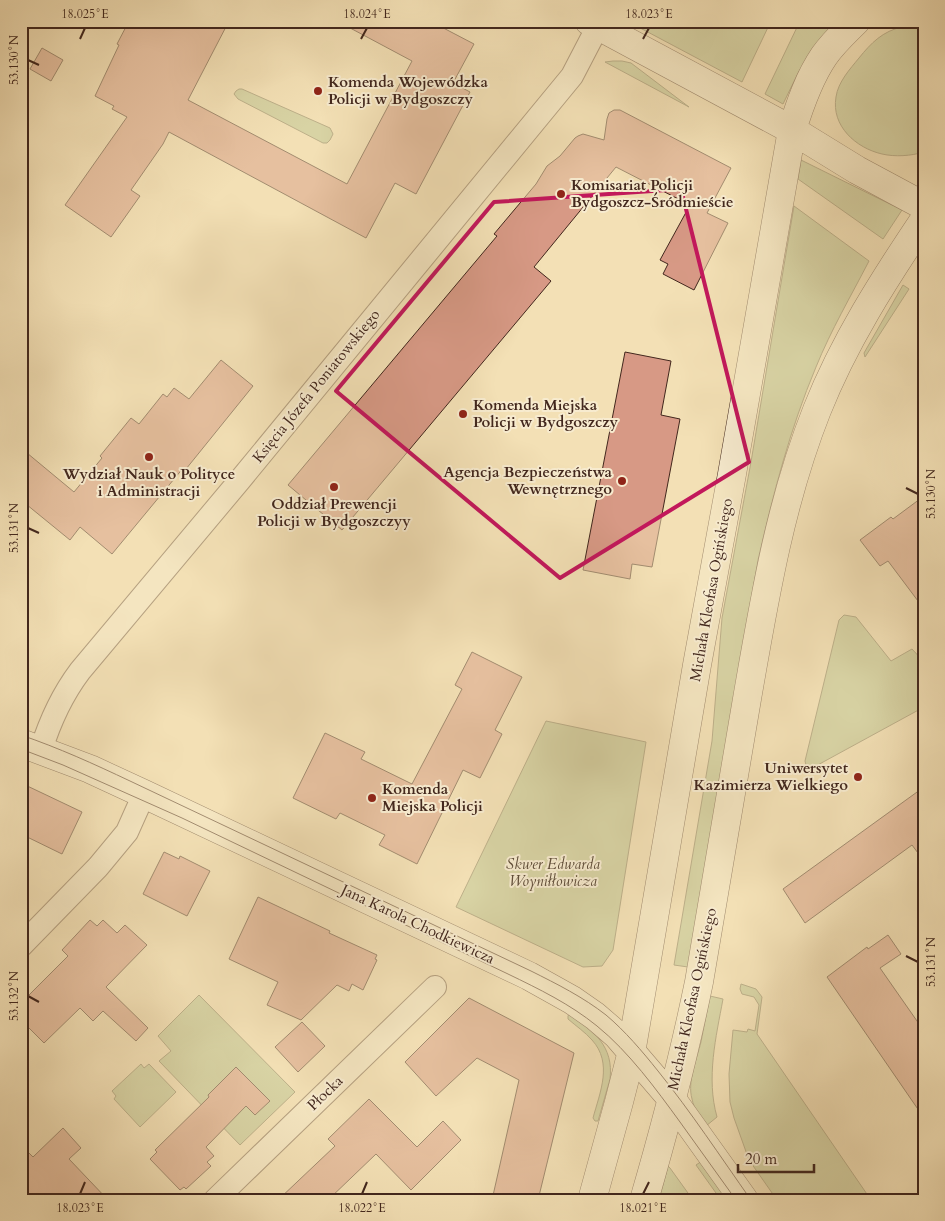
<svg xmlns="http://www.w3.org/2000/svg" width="945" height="1221" font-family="Cardo,serif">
<rect width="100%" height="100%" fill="#f3e0b5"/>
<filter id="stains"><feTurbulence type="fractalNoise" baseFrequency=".004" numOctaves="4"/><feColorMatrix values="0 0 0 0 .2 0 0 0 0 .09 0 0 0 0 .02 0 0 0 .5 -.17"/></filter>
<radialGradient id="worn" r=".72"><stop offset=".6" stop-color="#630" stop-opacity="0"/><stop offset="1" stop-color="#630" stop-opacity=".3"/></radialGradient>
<path fill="#b8c390" stroke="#7d7556" d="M 627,21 L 771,21 L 742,82 Z
M 800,21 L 837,21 L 825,35 L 799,71 L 783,104 L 765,94 Z
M 902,27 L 924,28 L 924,152 C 911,156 895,157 882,154 C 856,148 831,126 836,97 C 838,82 850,69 859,58 C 871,43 883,31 902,27 Z
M 613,61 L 622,61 L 631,63 L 689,107 L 605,62 Z
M 239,89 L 242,89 L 330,128 L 333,134 L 330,140 L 327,143 L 323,143 L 238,99 L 234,94 L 236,91 Z
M 801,160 L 902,210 L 883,239 L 798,179 Z
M 794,206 L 869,261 C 851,296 831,330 816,367 C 790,429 773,494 758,560 L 688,967 L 674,965 L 712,741 L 722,618 L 751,462 Z
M 903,285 L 909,289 L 865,357 L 864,353 Z
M 844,615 L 856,617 L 891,661 L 912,649 L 924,662 L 924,707 L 814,767 L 809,767 L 806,765 L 805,761 L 839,620 Z
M 546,721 L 646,742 L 613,950 L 602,966 L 583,967 L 456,907 Z
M 741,984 L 756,989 L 762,997 L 757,1034 L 871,1200 L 777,1200 L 749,1160 L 734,1118 L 730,1102 L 729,1074 L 733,1030 L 747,1032 L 748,1029 L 755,1031 L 759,1005 L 754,997 L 742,994 L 740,989 Z
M 199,995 L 295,1092 L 240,1145 L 159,1061 L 171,1051 L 158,1036 Z
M 710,996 L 723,999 C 716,1037 706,1078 717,1117 L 706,1126 C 700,1118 694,1109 692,1099 C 687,1081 697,1059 701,1042 C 704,1027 707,1011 710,996 Z
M 569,1014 C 593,1030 614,1046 610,1079 L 598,1121 L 595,1121 L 593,1118 C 600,1092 613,1063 592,1040 C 585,1032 576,1026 568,1019 L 568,1016 Z
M 141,1064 L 144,1068 L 149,1064 L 176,1092 L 140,1127 L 114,1099 L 116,1096 L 112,1091 Z
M 702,1161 L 729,1200 L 721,1200 L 696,1165 Z
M 668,1166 L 670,1168 L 693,1200 L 659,1200 Z"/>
<path fill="#d79985" stroke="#42271d" d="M 129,21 L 229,21 L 188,100 L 347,184 L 412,61 L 337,21 L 430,21 L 474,44 L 453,83 L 470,92 L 416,194 L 395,183 L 366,238 L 169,132 L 163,144 L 131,190 L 140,196 L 111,237 L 65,205 L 127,117 L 112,109 L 114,106 L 95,96 L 119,45 L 117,44 Z
M 42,48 L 63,60 L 51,81 L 30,69 Z
M 614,110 L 620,110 L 731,168 L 707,213 L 728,223 L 694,290 L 663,274 L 668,264 L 660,260 L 690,205 L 616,167 L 534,267 L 551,281 L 342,530 L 288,485 L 497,236 L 494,234 L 536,184 L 547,166 L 560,156 L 575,138 L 578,136 L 583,134 L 604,140 L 607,119 L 609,113 Z
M 625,352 L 671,361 L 661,415 L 680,419 L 652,567 L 632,564 L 630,579 L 583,570 Z
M 221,360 L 253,386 L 186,469 L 184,467 L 112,554 L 80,527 L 70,540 L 21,500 L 21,448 L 74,492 L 102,458 L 100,456 L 131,418 L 139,424 L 163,394 L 167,397 L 174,388 L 189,399 Z
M 924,496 L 924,609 L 888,561 L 880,566 L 860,540 L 891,517 L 893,519 Z
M 472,652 L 522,677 L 495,730 L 502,734 L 480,778 L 463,770 L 417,864 L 379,845 L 385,835 L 340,813 L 336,819 L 293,798 L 325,733 L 365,752 L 361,759 L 412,784 L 462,689 L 455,685 Z
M 21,783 L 82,812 L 62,854 L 21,834 Z
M 924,787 L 924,861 L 912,845 L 805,923 L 783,889 Z
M 164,852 L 179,859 L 180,856 L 210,871 L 187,916 L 143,894 Z
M 258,897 L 330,931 L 329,933 L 377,955 L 375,959 L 377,960 L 363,990 L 352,984 L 349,991 L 337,985 L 301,1020 L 267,1005 L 278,982 L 229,959 Z
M 90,920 L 97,926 L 103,920 L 117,933 L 125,925 L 147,945 L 106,987 L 148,1028 L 136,1041 L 103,1011 L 93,1021 L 80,1008 L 44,1043 L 21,1020 L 21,1003 L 68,956 L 62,950 Z
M 888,935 L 901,954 L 880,968 L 924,1031 L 924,1118 L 827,977 L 867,947 L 868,949 Z
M 469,998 L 574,1053 L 538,1200 L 492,1200 L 519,1080 L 477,1058 L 436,1096 L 405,1062 Z
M 302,1022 L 325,1046 L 298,1072 L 275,1047 Z
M 236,1067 L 270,1101 L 255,1115 L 246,1106 L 206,1147 L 214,1156 L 207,1162 L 211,1166 L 186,1189 L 184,1187 L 180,1190 L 150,1159 L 157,1152 L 155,1150 L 209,1097 L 208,1095 Z
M 369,1099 L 417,1147 L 443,1121 L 461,1140 L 411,1190 L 376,1154 L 328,1200 L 278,1200 L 335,1146 L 328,1139 Z
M 63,1128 L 81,1148 L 69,1159 L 108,1200 L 21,1200 L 21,1145 L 33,1157 Z"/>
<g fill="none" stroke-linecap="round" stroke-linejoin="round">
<g stroke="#6e5543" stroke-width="24">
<path id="street" d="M 41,750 C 50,721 62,695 80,671 L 240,480 L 572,76 L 598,26
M 21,946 L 98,867 L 127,832 L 144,794
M 215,1200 L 435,987"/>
</g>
<g stroke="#42271d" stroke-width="29">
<path id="secondary" d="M 589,21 L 792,130 L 857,170 L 924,206
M 21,743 L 90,769 L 144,794 L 529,976 L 572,1000 L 595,1016 L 617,1035 L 671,1098 L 744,1200
M 592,1200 L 619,1102 L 630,1059 L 697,665 L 732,474 L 792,130 C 800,104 809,78 824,56 C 833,43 845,32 856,21
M 644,1200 C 665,1128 684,1055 699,982 C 715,888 731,793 747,699 C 764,601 780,503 817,410 C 844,342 883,281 924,220"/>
</g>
<use href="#street" stroke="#f7ebcf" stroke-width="22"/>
<use href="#secondary" stroke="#f7ebcf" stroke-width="28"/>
<path stroke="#42271d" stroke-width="1" d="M 21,735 C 59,748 94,764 130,781 L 531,971 C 557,984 583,997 606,1015 C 625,1031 642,1051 658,1071 C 691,1112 720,1156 751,1200
M 21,749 L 63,765 L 182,818 L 508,974 C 539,989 570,1004 597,1026 C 629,1052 656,1089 680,1122 C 699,1148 717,1174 736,1200"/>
</g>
<path d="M0 0H945V1221H0ZM 681,189 L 749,462 L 560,578 L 336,391 L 494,202 Z" fill="#f3e0b5" fill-opacity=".55" fill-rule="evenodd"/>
<path fill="none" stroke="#c2185b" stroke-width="4" stroke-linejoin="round" d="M 681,189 L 749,462 L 560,578 L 336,391 L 494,202 Z"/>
<path fill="none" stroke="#42271d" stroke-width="2" d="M 80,39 L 85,28M 361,39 L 367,28M 643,39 L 649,28M 28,60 L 39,65M 906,488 L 918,494M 28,528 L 39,533M 906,956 L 918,962M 28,996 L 39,1002M 80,1194 L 85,1182M 362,1194 L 367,1182M 643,1194 L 649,1182"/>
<g fill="#8f2418" stroke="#f7ebcf" stroke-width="2">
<circle cx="318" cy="91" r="5"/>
<circle cx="561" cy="194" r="5"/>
<circle cx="463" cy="414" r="5"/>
<circle cx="149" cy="457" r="5"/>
<circle cx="622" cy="481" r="5"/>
<circle cx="334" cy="487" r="5"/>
<circle cx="858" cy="777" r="5"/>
<circle cx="372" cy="798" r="5"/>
</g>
<g text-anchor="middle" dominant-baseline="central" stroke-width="4" stroke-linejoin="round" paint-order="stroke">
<g font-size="15" font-weight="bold" fill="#42271d" stroke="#f7ebcf" text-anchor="start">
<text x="328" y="82">Komenda Wojewódzka<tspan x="328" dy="17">Policji w Bydgoszczy</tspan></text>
<text x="571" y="185">Komisariat Policji<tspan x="571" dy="17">Bydgoszcz-Śródmieście</tspan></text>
<text x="473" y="405">Komenda Miejska<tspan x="473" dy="17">Policji w Bydgoszczy</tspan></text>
<text x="612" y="472" text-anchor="end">Agencja Bezpieczeństwa<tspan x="612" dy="17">Wewnętrznego</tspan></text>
<text x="149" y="474" text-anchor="middle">Wydział Nauk o Polityce<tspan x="149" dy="17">i Administracji</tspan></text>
<text x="334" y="504" text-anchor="middle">Oddział Prewencji<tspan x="334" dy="17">Policji w Bydgoszczyy</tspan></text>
<text x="848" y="768" text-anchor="end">Uniwersytet<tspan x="848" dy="17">Kazimierza Wielkiego</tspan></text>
<text x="382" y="789">Komenda<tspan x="382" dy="17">Miejska Policji</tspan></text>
</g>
<g font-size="15" fill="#42271d" stroke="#f7ebcf">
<text transform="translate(316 386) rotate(-51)">Księcia Józefa Poniatowskiego</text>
<text transform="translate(711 590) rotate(-80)">Michała Kleofasa Ogińskiego</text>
<text transform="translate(418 924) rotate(25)">Jana Karola Chodkiewicza</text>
<text transform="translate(692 999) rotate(-78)">Michała Kleofasa Ogińskiego</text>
<text transform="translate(325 1093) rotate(-44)">Płocka</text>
</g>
<g font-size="15" font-style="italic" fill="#604e3a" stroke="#f7ebcf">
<text x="553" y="864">Skwer Edwarda<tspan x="553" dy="17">Woyniłłowicza</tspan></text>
</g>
</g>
<rect width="945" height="1221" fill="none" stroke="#f3e0b5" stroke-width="55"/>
<path d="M738 1164v8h76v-8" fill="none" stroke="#42271d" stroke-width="2.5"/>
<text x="745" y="1164" font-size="15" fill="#42271d" stroke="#f7ebcf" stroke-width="4" paint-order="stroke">20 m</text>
<rect x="28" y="28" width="890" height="1166" fill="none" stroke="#42271d" stroke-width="2"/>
<g font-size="12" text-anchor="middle" fill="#42271d">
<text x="85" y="18">18.025°E</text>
<text x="367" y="18">18.024°E</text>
<text x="649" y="18">18.023°E</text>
<text transform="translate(14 60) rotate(-90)" y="4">53.130°N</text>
<text transform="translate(931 494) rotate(-90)" y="4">53.130°N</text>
<text transform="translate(14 528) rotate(-90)" y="4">53.131°N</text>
<text transform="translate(931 962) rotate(-90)" y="4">53.131°N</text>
<text transform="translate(14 996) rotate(-90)" y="4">53.132°N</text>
<text x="80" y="1212">18.023°E</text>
<text x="362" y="1212">18.022°E</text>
<text x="643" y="1212">18.021°E</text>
</g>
<rect width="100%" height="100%" filter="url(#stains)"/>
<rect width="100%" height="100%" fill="url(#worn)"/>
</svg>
